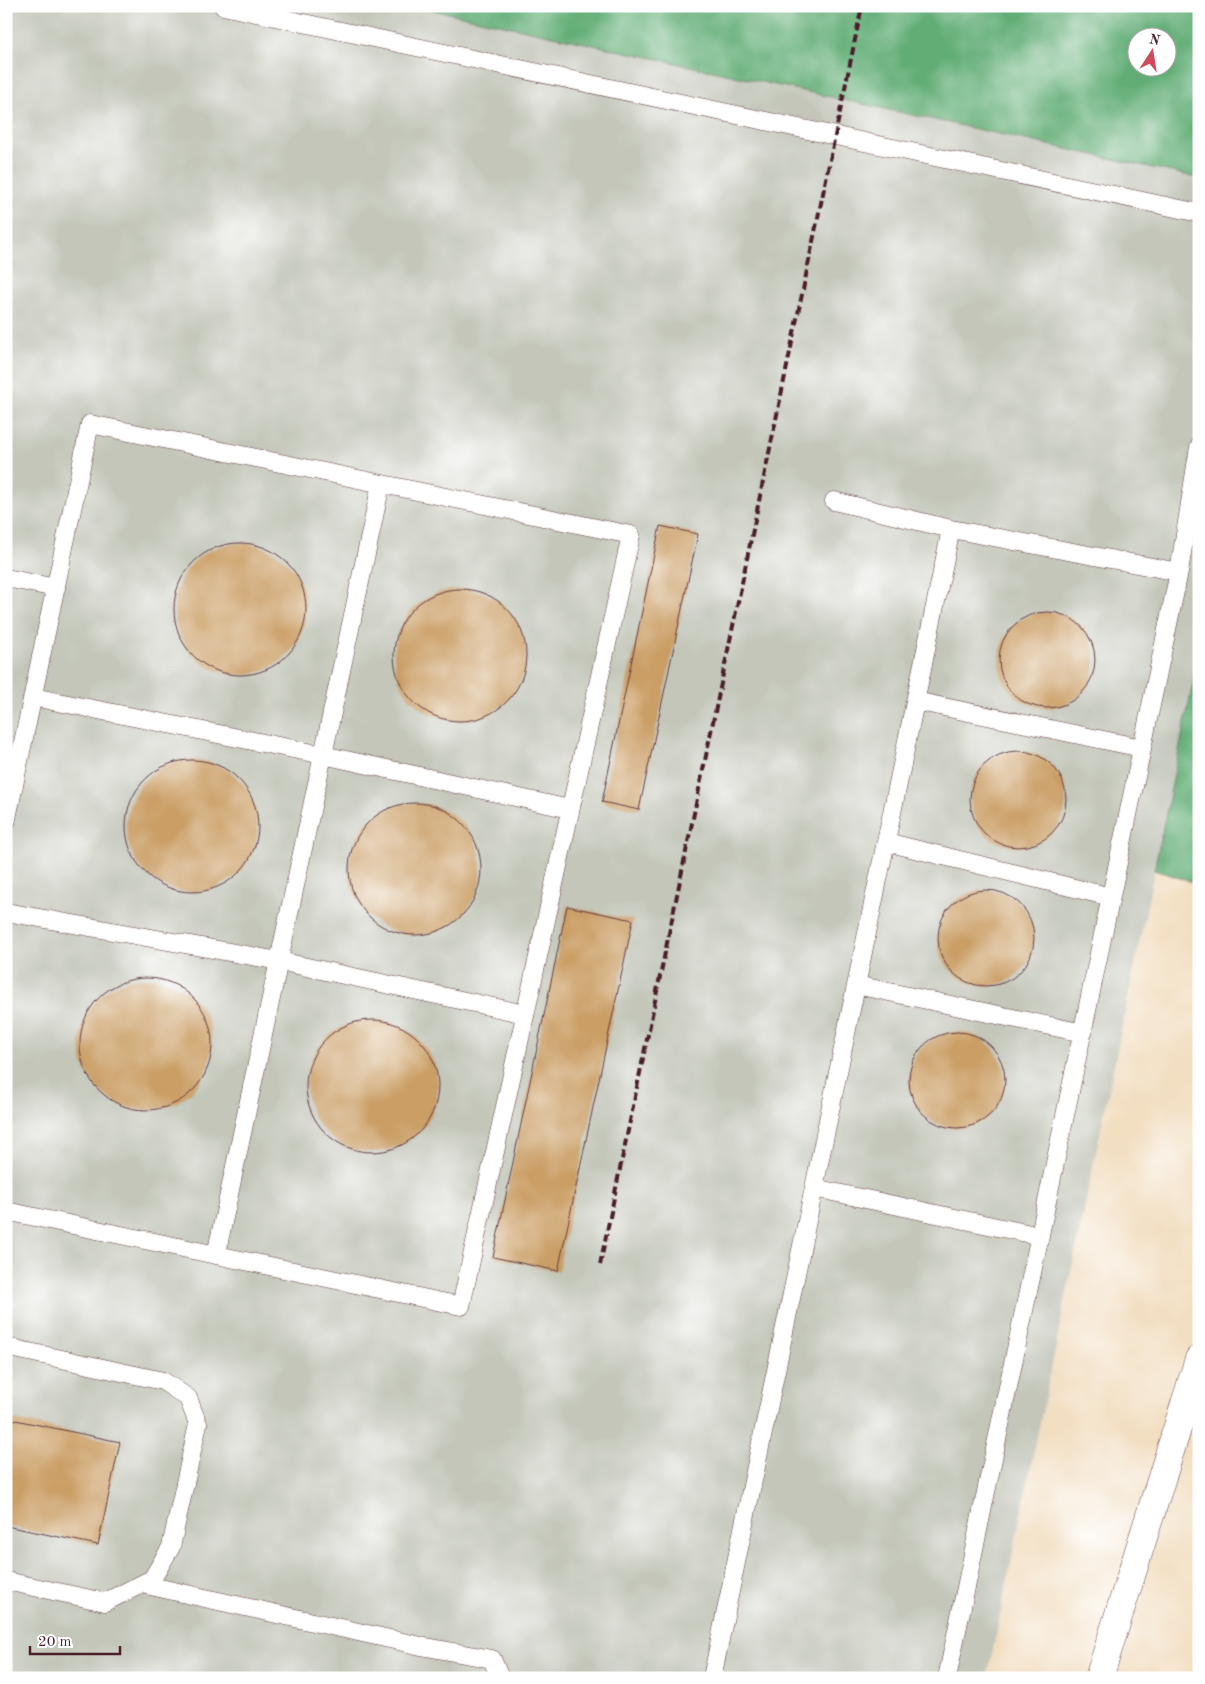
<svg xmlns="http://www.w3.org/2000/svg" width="1205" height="1684" font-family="'Old Standard TT',serif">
<rect width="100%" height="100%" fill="#fff"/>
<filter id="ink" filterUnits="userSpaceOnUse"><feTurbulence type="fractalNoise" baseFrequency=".02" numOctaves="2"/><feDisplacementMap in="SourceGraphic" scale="10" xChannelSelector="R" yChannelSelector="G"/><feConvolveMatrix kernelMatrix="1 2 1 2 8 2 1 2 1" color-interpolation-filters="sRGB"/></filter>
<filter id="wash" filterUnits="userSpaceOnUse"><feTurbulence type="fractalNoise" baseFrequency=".0096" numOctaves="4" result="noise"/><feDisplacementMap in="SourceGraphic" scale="20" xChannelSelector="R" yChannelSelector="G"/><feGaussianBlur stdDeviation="1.12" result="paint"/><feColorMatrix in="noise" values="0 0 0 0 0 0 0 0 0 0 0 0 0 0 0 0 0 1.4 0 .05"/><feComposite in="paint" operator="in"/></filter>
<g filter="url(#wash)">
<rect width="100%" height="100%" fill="#f2dec1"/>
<path fill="#c3c6b9" d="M 6,6 L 416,6 L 1199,178 L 1199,655 L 987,1678 L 6,1678 Z"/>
<path fill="#62ad76" stroke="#566650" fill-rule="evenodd" d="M 416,6 L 1199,6 L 1199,178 ZM 1138,38 L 1168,38 L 1168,68 L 1138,68 Z
M 1199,655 L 1199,884 L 1154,870 Z"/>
<g id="blocks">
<path fill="#ca9e65" d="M 660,526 L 698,534 L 639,810 L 602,802 Z
M174 609a66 66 0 1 1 132 0a66 66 0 1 1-132 0Z
M394 655a66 66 0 1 1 132 0a66 66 0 1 1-132 0Z
M999 660a48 48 0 1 1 96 0a48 48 0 1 1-96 0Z
M970 799a48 48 0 1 1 96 0a48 48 0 1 1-96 0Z
M126 826a66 66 0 1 1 132 0a66 66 0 1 1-132 0Z
M349 869a66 66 0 1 1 132 0a66 66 0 1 1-132 0Z
M938 938a48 48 0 1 1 96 0a48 48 0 1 1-96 0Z
M 567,906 L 633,920 L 558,1271 L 493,1257 Z
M80 1044a66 66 0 1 1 132 0a66 66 0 1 1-132 0Z
M306 1086a66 66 0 1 1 132 0a66 66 0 1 1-132 0Z
M909 1080a48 48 0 1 1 96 0a48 48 0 1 1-96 0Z
M 6,1418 L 120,1442 L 98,1545 L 6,1526 Z"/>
</g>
</g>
<g filter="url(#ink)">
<use href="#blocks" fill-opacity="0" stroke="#633c42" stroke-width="1"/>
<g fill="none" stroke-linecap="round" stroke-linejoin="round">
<g stroke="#633c42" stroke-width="19">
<path id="lane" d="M 223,6 L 1199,213
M 834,501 L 951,529 L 1179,572
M 6,578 L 56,588
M 33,697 L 323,755 L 570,809
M 915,701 L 1142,748
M 6,823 L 90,424 L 631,535 L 461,1306 L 6,1211
M 886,842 L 1111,897
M 6,912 L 279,961 L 525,1014
M 856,985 L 1083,1033
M 814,1188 L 1040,1236
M 216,1255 L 381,484
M 6,1347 L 163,1381 L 188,1398 L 198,1424 L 171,1547 L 152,1579 L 105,1602 L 6,1581
M 142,1584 L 421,1646 L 492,1659 L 500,1678
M 712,1678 L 951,529
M 947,1678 L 1179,572 L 1199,447"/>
</g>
<g stroke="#633c42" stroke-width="29">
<path id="street" d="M 1099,1678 L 1199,1359"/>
</g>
<use href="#lane" stroke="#fff" stroke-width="18"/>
<use href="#street" stroke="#fff" stroke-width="28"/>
<path stroke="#4a1f2b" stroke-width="4" stroke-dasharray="8 4" stroke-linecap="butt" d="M 600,1265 L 862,6"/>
</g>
</g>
<rect width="1205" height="1684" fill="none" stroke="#fff" stroke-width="25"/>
<g transform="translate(1152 52) rotate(12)"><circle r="24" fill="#ffffff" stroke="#b7a5aa"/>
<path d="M0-4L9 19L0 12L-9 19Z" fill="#d1495b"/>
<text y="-8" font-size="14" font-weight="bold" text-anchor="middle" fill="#4a1f2b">N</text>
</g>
<path d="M30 1646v8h90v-8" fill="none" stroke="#4a1f2b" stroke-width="2.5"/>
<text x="38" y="1646" font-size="15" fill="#4a1f2b" stroke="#ffffff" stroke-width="4" paint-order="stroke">20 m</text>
</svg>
